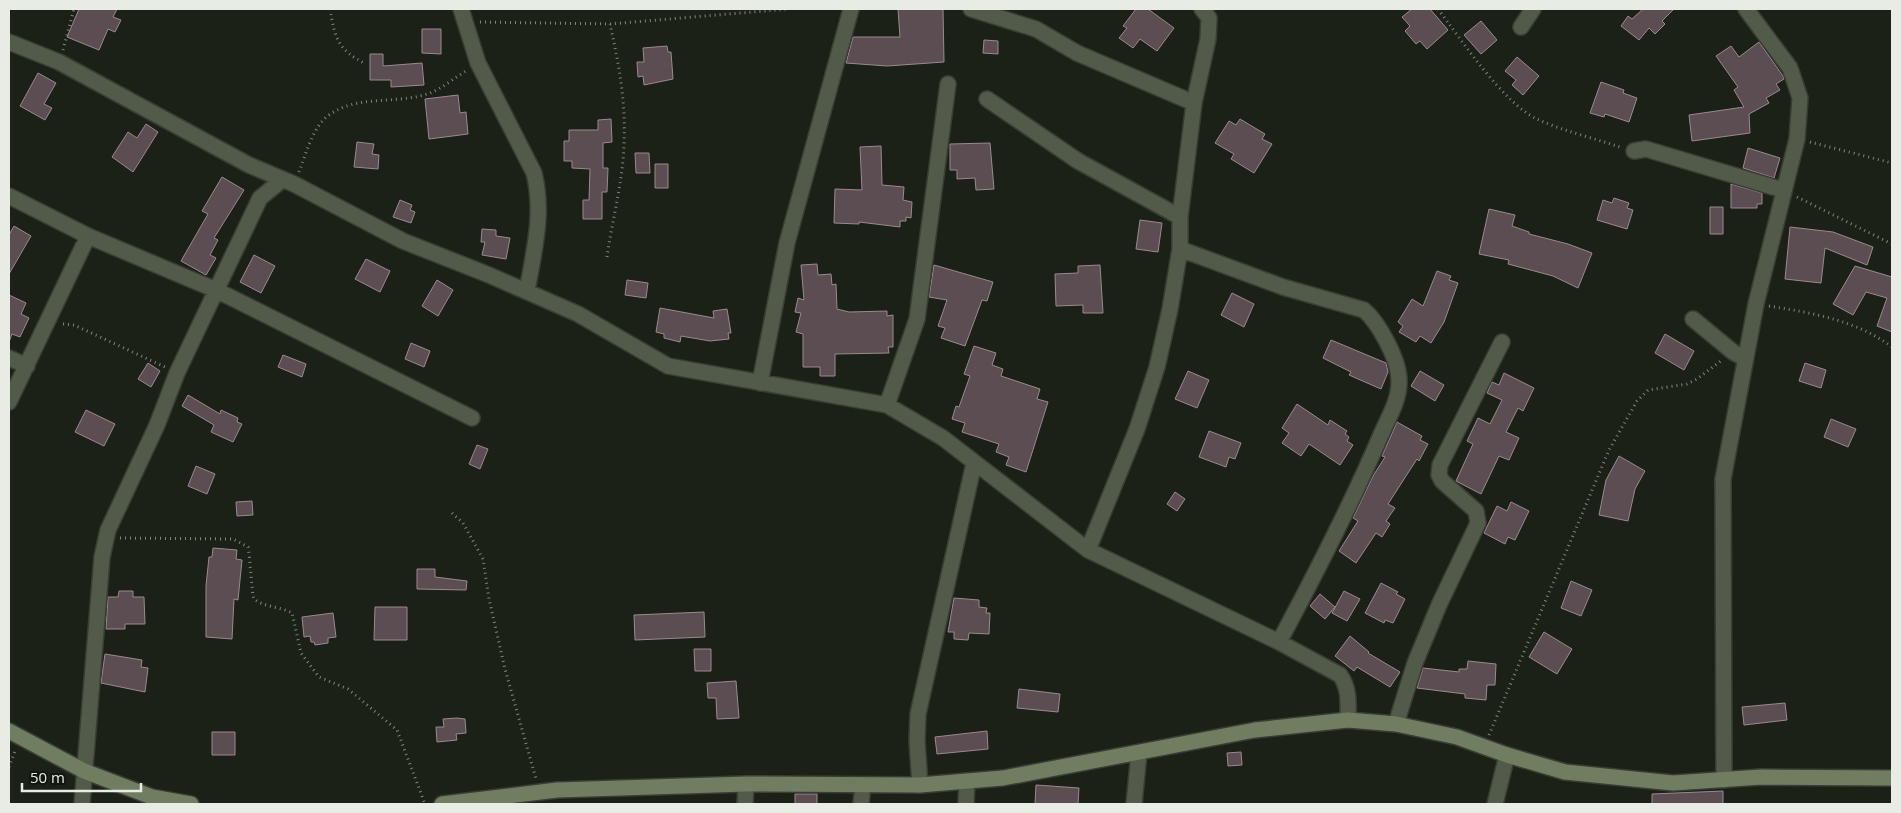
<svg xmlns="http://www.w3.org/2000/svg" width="1901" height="813" font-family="'Open Sans',sans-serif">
<rect width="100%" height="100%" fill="#1c2117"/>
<path fill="#5b4d52" stroke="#998a90" d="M 79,9 L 117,9 L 113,17 L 121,20 L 115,32 L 108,29 L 99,50 L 67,37 Z
M 898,9 L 943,9 L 944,62 L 887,66 L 846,63 L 853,37 L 900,37 Z
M 1136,9 L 1148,9 L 1174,28 L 1157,51 L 1140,39 L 1133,48 L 1119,38 L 1127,28 L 1123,26 Z
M 1412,9 L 1430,9 L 1448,30 L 1427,49 L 1420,41 L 1416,44 L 1405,31 L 1410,26 L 1402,17 Z
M 1643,9 L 1674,9 L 1662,21 L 1665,24 L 1655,34 L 1649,28 L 1639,40 L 1621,26 L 1628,16 L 1632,19 Z
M 1481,21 L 1497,40 L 1481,54 L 1464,35 Z
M 422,29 L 441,29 L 441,54 L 422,53 Z
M 984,40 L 998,41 L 998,54 L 983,53 Z
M 1759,42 L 1783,76 L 1784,79 L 1776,84 L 1780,90 L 1766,98 L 1769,103 L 1749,114 L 1750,133 L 1692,141 L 1689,115 L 1744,107 L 1734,90 L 1738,87 L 1716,56 L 1731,46 L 1739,57 Z
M 667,46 L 668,52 L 671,52 L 673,79 L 644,85 L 643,76 L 638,77 L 637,62 L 644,62 L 643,48 Z
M 370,54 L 383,54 L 383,66 L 422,63 L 424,85 L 391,87 L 391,80 L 370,80 Z
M 1517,57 L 1539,76 L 1523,95 L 1512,85 L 1516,80 L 1505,71 Z
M 38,73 L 56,83 L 44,104 L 52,108 L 45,120 L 20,106 Z
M 1601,82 L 1624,90 L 1623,93 L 1637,98 L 1629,122 L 1605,114 L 1604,117 L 1590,113 Z
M 458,95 L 460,113 L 466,112 L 468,134 L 429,139 L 425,99 Z
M 611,119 L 612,142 L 603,143 L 603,168 L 608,168 L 607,192 L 602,192 L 602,219 L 583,219 L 583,200 L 589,200 L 590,169 L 572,168 L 572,161 L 564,161 L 564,141 L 569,141 L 569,130 L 598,130 L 598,120 Z
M 1240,119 L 1265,134 L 1262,139 L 1272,144 L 1254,173 L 1231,159 L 1234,154 L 1215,143 L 1229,121 L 1236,125 Z
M 146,124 L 158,132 L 133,172 L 112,157 L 128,132 L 137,138 Z
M 357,142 L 374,144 L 372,154 L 379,155 L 378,169 L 354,167 Z
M 990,143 L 994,189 L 976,190 L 975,178 L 957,179 L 957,170 L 950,170 L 950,144 Z
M 881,146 L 882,185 L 904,187 L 903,200 L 912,202 L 911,218 L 906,217 L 906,221 L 900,221 L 900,227 L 859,222 L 859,224 L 834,223 L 835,189 L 862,190 L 860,147 Z
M 1748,148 L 1780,158 L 1774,178 L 1743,168 Z
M 635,153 L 649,153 L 650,173 L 636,173 Z
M 655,164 L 668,164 L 668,188 L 655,188 Z
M 222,177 L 244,190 L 214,238 L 218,240 L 210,255 L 216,258 L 206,275 L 181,261 L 208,214 L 202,211 Z
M 1731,184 L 1762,193 L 1762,204 L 1757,204 L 1757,208 L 1731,208 Z
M 1614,198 L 1629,203 L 1627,208 L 1633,210 L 1627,229 L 1597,220 L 1603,200 L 1612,203 Z
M 400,200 L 412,205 L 410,210 L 415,212 L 411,223 L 393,217 Z
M 1710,207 L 1723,207 L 1723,234 L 1710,234 Z
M 1489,209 L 1515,215 L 1512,226 L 1529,232 L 1529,234 L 1568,244 L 1592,253 L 1578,288 L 1553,276 L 1508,264 L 1509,260 L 1479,254 Z
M 1140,220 L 1162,223 L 1158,252 L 1136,249 Z
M 14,226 L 31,236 L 9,274 L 9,235 Z
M 1790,227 L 1833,232 L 1873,247 L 1867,265 L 1825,248 L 1821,283 L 1785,279 Z
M 482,229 L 496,230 L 496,236 L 510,238 L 506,259 L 482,255 L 485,242 L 481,242 Z
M 254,255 L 275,266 L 261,293 L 240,282 Z
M 366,259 L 390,271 L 380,292 L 355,279 Z
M 817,264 L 818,275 L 831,274 L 832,285 L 836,284 L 837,309 L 849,312 L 887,311 L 887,316 L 893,315 L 893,347 L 888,347 L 889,353 L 835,354 L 835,376 L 820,376 L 820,367 L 803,367 L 803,334 L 796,332 L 801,313 L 795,312 L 798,298 L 804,300 L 801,265 Z
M 934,265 L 993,282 L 987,301 L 982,300 L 965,346 L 941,338 L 945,328 L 938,326 L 947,300 L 929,297 Z
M 1100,265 L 1103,313 L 1083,313 L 1083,305 L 1056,306 L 1055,274 L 1078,273 L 1078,266 Z
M 1855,266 L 1892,277 L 1892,332 L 1877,326 L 1887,298 L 1866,292 L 1853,315 L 1833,304 Z
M 1437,271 L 1451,276 L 1449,280 L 1458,283 L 1444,322 L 1431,343 L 1420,336 L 1416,342 L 1399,332 L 1403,326 L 1398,322 L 1412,299 L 1423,306 Z
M 437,280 L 453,290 L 438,316 L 422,306 Z
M 627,280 L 648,283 L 646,298 L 625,295 Z
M 1232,293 L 1254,304 L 1244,327 L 1221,315 Z
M 9,295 L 26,303 L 21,314 L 29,318 L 20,337 L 12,334 L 9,342 Z
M 660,308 L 714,318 L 713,311 L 727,309 L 731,333 L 728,333 L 729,339 L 710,341 L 681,336 L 680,342 L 664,338 L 664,334 L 656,332 Z
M 1665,334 L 1694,351 L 1684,370 L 1655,353 Z
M 1331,340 L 1386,363 L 1388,372 L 1381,389 L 1349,375 L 1351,372 L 1323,358 Z
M 411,343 L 430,351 L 424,367 L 405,359 Z
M 974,346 L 996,353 L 992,365 L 1003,369 L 1001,376 L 1040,389 L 1037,399 L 1048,402 L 1026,472 L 1006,465 L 1009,457 L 996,452 L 999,444 L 962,432 L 965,423 L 952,419 L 956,406 L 959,407 L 970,376 L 964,374 Z
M 283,355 L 306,364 L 302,377 L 278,367 Z
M 148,363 L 160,371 L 151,387 L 138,379 Z
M 1805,363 L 1826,370 L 1821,388 L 1799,381 Z
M 1188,371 L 1209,380 L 1197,408 L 1175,399 Z
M 1420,371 L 1444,385 L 1435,401 L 1411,386 Z
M 1504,373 L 1534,388 L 1523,411 L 1518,408 L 1506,432 L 1519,438 L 1509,460 L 1499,456 L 1481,494 L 1456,481 L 1473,444 L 1467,441 L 1478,418 L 1490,424 L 1502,400 L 1487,393 L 1492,382 L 1499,385 Z
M 188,395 L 220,414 L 221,410 L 238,418 L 237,422 L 242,424 L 233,442 L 211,432 L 214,425 L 182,406 Z
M 1297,404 L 1328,425 L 1330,420 L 1347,431 L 1345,434 L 1349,437 L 1347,441 L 1353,445 L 1340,465 L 1309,444 L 1301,456 L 1282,443 L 1289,433 L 1282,428 Z
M 86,410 L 115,424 L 104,446 L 75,432 Z
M 1831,419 L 1856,429 L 1848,447 L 1824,437 Z
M 1397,422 L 1422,436 L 1420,440 L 1428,444 L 1419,461 L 1417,459 L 1388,504 L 1395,508 L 1386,521 L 1390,524 L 1382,537 L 1376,533 L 1356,563 L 1339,551 L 1358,521 L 1353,518 L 1373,476 L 1385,457 L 1382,456 Z
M 1209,431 L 1241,443 L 1235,459 L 1229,457 L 1226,467 L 1199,457 Z
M 477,445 L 488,449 L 480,469 L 469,464 Z
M 1619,456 L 1645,471 L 1635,489 L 1628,521 L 1599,515 L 1606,480 Z
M 196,466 L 215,474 L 207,494 L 188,486 Z
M 1175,492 L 1185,499 L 1177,511 L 1167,504 Z
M 252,501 L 253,515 L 237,516 L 236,502 Z
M 1511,502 L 1529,511 L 1515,540 L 1508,537 L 1505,544 L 1484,533 L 1497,506 L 1507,511 Z
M 213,548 L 237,550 L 236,559 L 242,560 L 238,600 L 234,599 L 232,639 L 206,637 L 206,586 L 209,557 L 212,557 Z
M 417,569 L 435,569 L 435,577 L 467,581 L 466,590 L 417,589 Z
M 1571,581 L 1592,590 L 1581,616 L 1561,608 Z
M 1381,583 L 1398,592 L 1396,594 L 1405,599 L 1393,623 L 1385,620 L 1384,623 L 1365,613 Z
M 119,591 L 133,591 L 133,597 L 144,597 L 145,624 L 125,624 L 125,629 L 106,629 L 108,597 L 118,597 Z
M 1344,591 L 1360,599 L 1347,621 L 1332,613 Z
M 1320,594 L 1335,607 L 1325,619 L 1310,606 Z
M 954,598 L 979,600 L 979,607 L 987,608 L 986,613 L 990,613 L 989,634 L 969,633 L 968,640 L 954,639 L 954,632 L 948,632 Z
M 375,607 L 407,607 L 407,640 L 374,640 Z
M 704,612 L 705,637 L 635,640 L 634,615 Z
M 333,613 L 336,637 L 328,638 L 328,643 L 315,645 L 314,642 L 311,642 L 310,636 L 304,637 L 302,617 Z
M 1544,632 L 1572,649 L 1557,674 L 1529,657 Z
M 1350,636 L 1369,652 L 1368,653 L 1400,672 L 1390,687 L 1357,667 L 1354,671 L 1335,656 Z
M 694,649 L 711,649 L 711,671 L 695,671 Z
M 105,654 L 142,660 L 141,667 L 148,668 L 145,692 L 101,683 Z
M 1468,661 L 1496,664 L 1495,685 L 1487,685 L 1486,700 L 1465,698 L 1465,694 L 1417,688 L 1423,668 L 1459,672 L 1459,669 L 1467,669 Z
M 736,681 L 739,718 L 717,719 L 716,698 L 708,698 L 707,683 Z
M 1019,689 L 1060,694 L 1058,712 L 1017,708 Z
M 1785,703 L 1787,720 L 1744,725 L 1742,707 Z
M 457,718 L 465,719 L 466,733 L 456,734 L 457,740 L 437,742 L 436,727 L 444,727 L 443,719 Z
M 987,731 L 988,749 L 937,754 L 935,737 Z
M 212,732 L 235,732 L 235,755 L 212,755 Z
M 1241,752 L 1242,765 L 1228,766 L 1227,753 Z
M 1036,785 L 1079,788 L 1078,804 L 1035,804 Z
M 1723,791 L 1723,804 L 1652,804 L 1652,794 Z
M 795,794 L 817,794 L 817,804 L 795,804 Z"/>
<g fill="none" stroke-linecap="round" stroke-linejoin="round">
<g stroke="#393d34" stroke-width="18">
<path id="street" d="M 461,9 L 478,63 L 534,173 C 544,213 534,251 527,291
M 971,9 L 1036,29 L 1077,53 L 1194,103
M 1521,27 L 1533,9
M 9,42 L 59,62 L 249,165 L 294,184 L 403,241 L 489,275 L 578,314 L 668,366 L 887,405 L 943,438 L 1088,550 L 1279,642 L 1340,675 C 1350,689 1348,704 1348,720
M 987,99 L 1078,161 L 1180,217
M 1634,151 L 1646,149 L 1783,190
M 9,196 L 88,236 L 216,290 L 472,418
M 1180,249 L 1283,287 L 1364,310 C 1379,323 1399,360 1399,380 C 1400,400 1387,420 1380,437 C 1350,507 1315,575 1279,642
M 1693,319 L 1733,352 L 1744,358
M 9,358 L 27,366
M 760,383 L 787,243 L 851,9
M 9,402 L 88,236
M 887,405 L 917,319 L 948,84
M 1088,550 L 1137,429 L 1157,367 L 1170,309 L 1180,249 L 1180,217 L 1194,103 L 1208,39 L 1209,18 L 1202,9
M 1396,724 L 1415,663 L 1439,605 L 1478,523 L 1476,511 L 1442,481 L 1439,475 L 1440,465 L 1502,342
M 1724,780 L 1723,479 L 1756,304 L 1797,139 L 1800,98 L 1790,68 L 1746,9
M 920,785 L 917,741 L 918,714 L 974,463
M 82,804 L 102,557 L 108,530 L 157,425 L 177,373 L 260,198 L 282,180
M 745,804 L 746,784
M 861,804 L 863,785
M 966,804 L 967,781
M 1134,804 L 1139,753
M 1495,804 L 1507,755"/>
</g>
<g stroke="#393d34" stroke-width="18">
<path id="secondary" d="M 9,731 L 84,771 L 152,797 L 191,804
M 442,804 L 557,790 L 746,784 L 920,785 L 1003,778 L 1255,730 L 1348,720 L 1396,724 L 1457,737 L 1507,755 L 1565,772 L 1673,783 L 1761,777 L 1892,778"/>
</g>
<path stroke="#80857c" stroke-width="3" stroke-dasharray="1 4" stroke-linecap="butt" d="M 330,9 C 335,39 338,50 366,64
M 1438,9 C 1460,38 1504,104 1537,119 C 1563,131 1593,138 1620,147
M 480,22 L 610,24 L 788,9
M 63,50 L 74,9
M 1810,142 L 1892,163
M 299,172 C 306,154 313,126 329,115 C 358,94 397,105 430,93 C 443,88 454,78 466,71
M 1797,197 L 1892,244
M 607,257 C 612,221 623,181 624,144 C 626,103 619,64 610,24
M 1769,306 C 1812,313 1856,320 1892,347
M 63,324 L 74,325 L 165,367
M 452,513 L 463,523 L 483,559 L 489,599 L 505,669 L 536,779
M 120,538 L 233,539 L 248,547 C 250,556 252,596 254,599 C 263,607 282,607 292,613 L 301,653 L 319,677 L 348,689 L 397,730 L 425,804
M 1489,735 L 1609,450 L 1637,401 L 1648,390 L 1687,384 L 1697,379 L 1722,360
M 9,767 L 15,751"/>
<use href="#street" stroke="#525b4a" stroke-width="15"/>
<use href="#secondary" stroke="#6f7e61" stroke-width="15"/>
</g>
<rect width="1901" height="813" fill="none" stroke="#e8ece5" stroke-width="20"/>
<path d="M22 783v8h119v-8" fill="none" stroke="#e8ece5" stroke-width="2.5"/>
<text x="30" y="783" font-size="15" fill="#e8ece5" stroke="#12170e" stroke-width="4" paint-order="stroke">50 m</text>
</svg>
